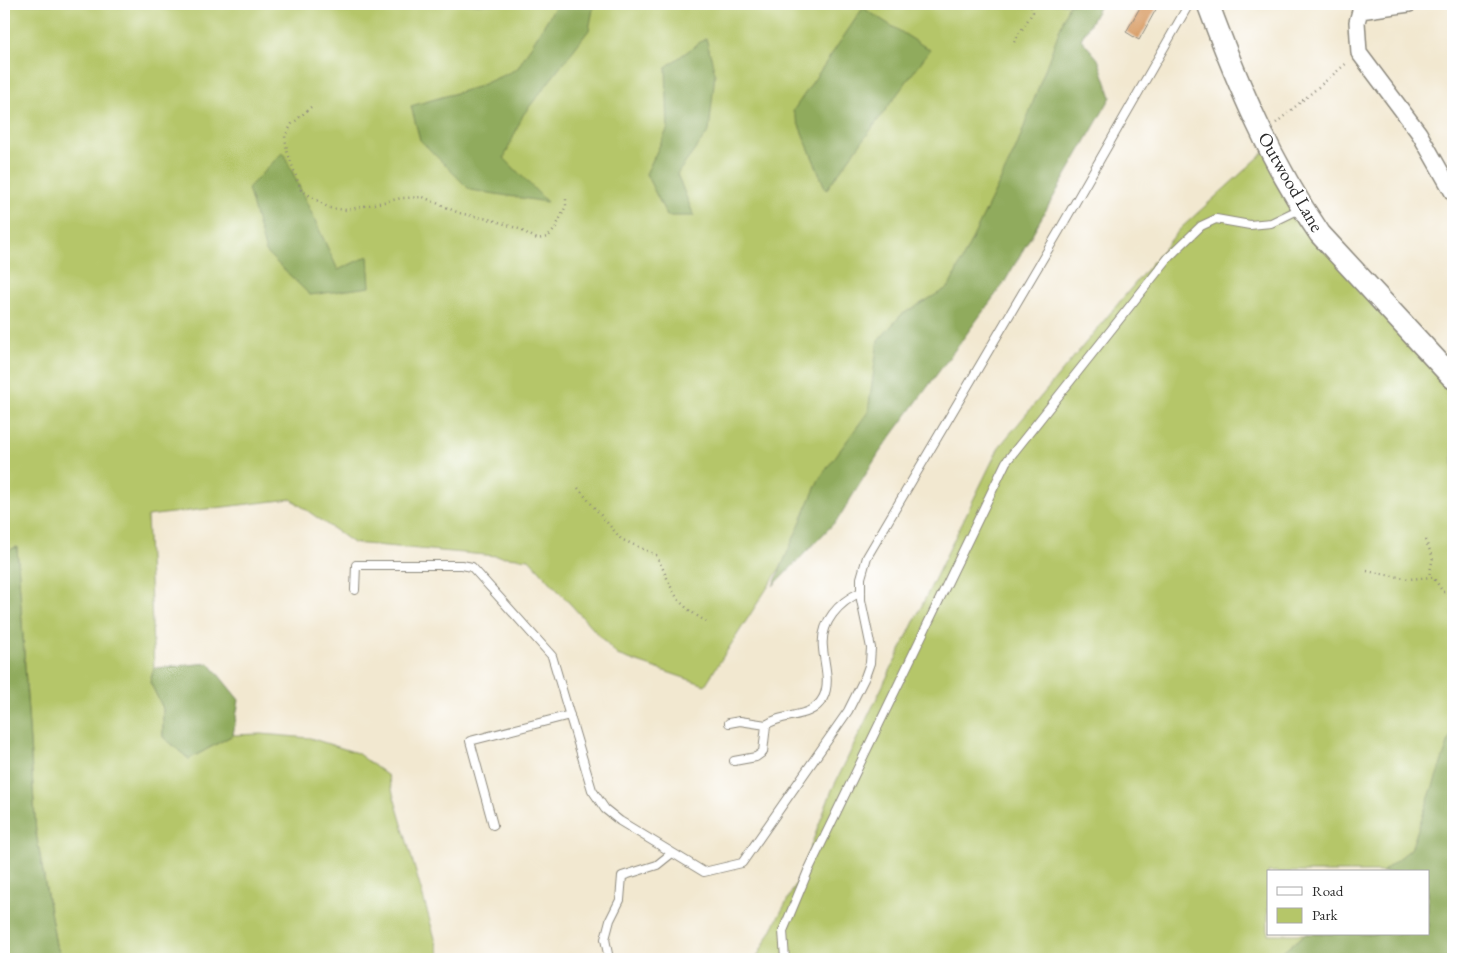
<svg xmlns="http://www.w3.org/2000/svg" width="1457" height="963" font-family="'EB Garamond',serif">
<rect width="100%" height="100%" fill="#fff"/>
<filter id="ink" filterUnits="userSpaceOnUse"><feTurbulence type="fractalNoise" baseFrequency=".02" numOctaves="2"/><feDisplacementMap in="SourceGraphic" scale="10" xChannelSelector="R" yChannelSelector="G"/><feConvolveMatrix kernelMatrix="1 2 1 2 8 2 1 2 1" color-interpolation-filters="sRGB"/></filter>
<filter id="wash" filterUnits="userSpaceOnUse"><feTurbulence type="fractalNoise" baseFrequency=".0096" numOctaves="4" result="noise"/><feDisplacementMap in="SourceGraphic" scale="20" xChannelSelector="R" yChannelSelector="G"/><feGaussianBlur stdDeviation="1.12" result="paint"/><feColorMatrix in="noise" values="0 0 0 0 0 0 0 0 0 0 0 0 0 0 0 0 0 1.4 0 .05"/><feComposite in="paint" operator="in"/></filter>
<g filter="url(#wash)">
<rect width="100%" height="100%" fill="#f2e8d0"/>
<path fill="#b5c669" stroke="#70784a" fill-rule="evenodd" d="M 4,4 L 1101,4 L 1081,39 L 1001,213 L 821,504 L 705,685 L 617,655 L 529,559 L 353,543 L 291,499 L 147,516 L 154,668 L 150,682 L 163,708 L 163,737 L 189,759 L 233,735 L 261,734 L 310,738 L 357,753 L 388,776 L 441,959 L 63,959 L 56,945 L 36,833 L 17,547 L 4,552 Z
M 1269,148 L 1302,208 L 1453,378 L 1453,959 L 756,959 L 798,880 L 832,790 L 999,447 L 1181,228 ZM 1268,872 L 1428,872 L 1428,934 L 1268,934 Z"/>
<path fill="#90ab5d" stroke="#5e6b44" d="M 557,4 L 594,4 L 589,30 L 523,115 L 504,158 L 547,202 L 470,190 L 420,140 L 411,106 L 477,87 L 517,69 Z
M 1069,4 L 1101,4 L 1081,39 L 1098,59 L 1111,97 L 1004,283 L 879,453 L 838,519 L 773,586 L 819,479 L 868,412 L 878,341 L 901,315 L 949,287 L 1017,146 Z
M 863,8 L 930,50 L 826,190 L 793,111 Z
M 706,38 L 715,73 L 709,131 L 677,174 L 694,216 L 667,216 L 646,174 L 668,128 L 666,67 Z
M 283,152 L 338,270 L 368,256 L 370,287 L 310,295 L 266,252 L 248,188 Z
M 17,547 L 36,833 L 56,945 L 63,959 L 4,959 L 4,552 Z
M 209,663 L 239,700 L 233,735 L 189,759 L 163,737 L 163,708 L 150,682 L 154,668 Z
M 1453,729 L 1453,959 L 1274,959 L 1305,934 L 1428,934 L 1428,872 L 1382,872 L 1411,849 Z"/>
<g id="blocks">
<path fill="#d5965c" d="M 1142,4 L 1159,4 L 1139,40 L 1126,32 Z"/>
</g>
</g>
<g filter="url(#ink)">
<use href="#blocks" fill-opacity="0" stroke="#8e8a7e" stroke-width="1"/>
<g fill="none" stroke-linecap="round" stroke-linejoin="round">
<g stroke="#8e8a7e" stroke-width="10">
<path id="lane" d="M 355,590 L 356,565 L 462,565 L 472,567 L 552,656 L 592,790 L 605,809 L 620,821 L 704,872 L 742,863 L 848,711 L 865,677 L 870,663 L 871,648 L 861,600 L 861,578 L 867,557 L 1059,231 L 1189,4
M 729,723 L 740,721 L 766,725
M 734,761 L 756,757 L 763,752 L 766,725 C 783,712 811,720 823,698 C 831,682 824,664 823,648 C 820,622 839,602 861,592
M 493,825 L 470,741 L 570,715
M 609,959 L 605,939 L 610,920 L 620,900 L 622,876 L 657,865 L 672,853
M 785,959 L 783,931 L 808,871 L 1006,462 L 1169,257 L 1201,226 L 1216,219 L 1250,225 L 1271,223 L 1302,208"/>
</g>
<g stroke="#8e8a7e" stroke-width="18">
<path id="street" d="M 1360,11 L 1357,22 L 1359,53 L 1419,133 L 1453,193
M 1360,11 L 1409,4"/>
</g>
<g stroke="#8e8a7e" stroke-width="24">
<path id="secondary" d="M 1208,4 C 1238,85 1271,163 1320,234 L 1453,378"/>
</g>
<path stroke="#8e8a7e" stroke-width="2.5" stroke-dasharray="1 4" stroke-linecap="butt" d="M 1014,42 L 1033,12 L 1030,4
M 311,107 L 292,124 L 285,136 L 287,151 L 301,190 L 329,208 L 346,210 L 402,198 L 423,197 L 459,213 L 493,220 L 519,229 L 537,239 L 548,237 L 555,229 L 566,206 L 566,196
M 1276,123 L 1348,62
M 578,488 L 621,539 L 656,555 C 675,590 669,600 707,622
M 1425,540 L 1433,557 L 1429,577
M 1367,571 L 1409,579 L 1433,577 L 1443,592 L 1453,591"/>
<use href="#lane" stroke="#fff" stroke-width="8"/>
<use href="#street" stroke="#fff" stroke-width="15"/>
<use href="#secondary" stroke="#fff" stroke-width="21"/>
</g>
</g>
<g text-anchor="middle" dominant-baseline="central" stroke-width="4" stroke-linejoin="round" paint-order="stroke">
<g font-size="19" fill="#2b2b2b" stroke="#fff">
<text transform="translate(1291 182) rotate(60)">Outwood Lane</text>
</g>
</g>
<rect width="1457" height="963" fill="none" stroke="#fff" stroke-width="20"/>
<rect x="1267" y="870" width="162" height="65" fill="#ffffff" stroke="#aaaaaa"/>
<rect x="1277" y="887" width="25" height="8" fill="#ffffff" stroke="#aaaaaa"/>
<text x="1312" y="896" font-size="15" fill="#2b2b2b">Road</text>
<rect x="1277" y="908" width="25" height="15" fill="#b5c669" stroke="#aaaaaa"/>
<text x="1312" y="920" font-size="15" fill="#2b2b2b">Park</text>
</svg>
